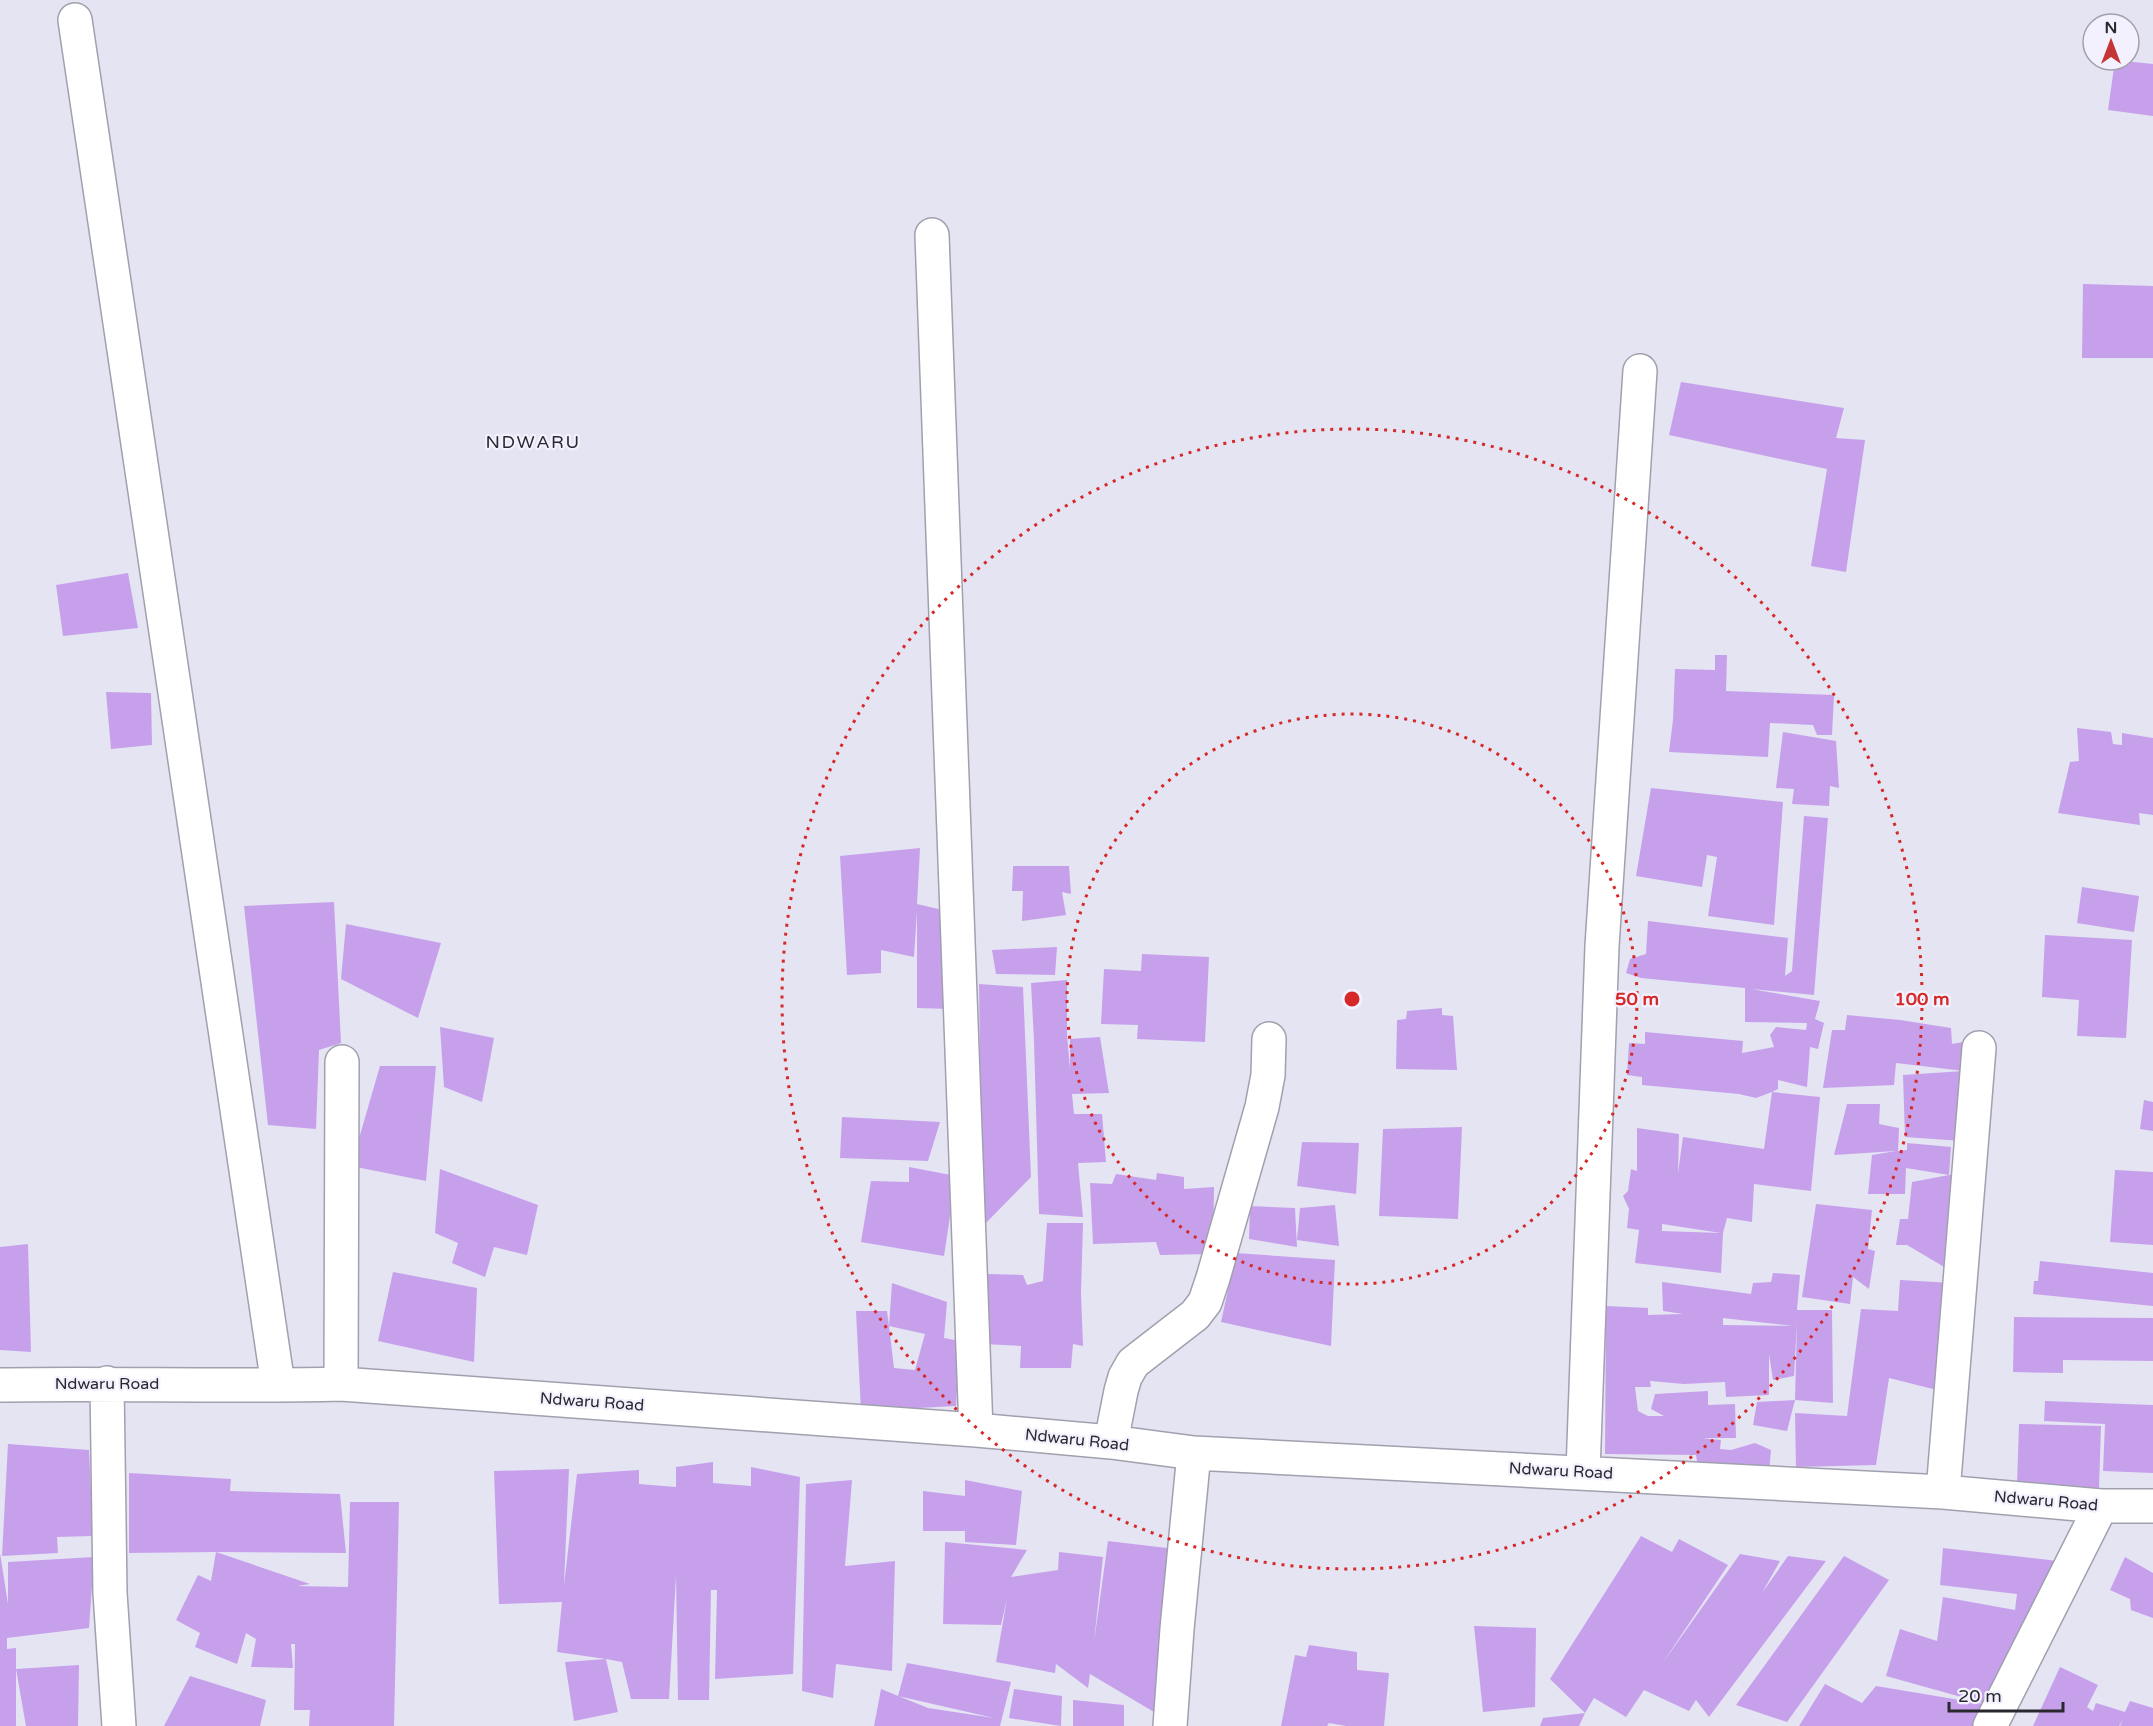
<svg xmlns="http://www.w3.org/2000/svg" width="2153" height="1726" font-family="'Varela Round',sans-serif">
<rect width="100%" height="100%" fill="#e4e4f3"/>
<path fill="#c7a0ec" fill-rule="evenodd" d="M 2115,60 L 2153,64 L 2153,116 L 2108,110 Z
M 2083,284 L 2153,286 L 2153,358 L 2082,358 Z
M 1681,382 L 1844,408 L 1836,438 L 1865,440 L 1846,572 L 1811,566 L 1827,469 L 1669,435 Z
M 128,573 L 138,628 L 63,636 L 56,585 Z
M 1715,655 L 1727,655 L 1726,691 L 1834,695 L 1832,735 L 1817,735 L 1813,725 L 1770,723 L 1768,757 L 1669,752 L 1673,720 L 1675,669 L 1715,670 Z
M 106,692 L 151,693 L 152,745 L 111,749 Z
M 2077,728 L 2111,732 L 2113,744 L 2122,745 L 2122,733 L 2153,738 L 2153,815 L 2139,813 L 2140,825 L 2058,813 L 2070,762 L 2079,761 Z
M 1783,732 L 1836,741 L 1839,788 L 1830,786 L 1829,806 L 1792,804 L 1794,789 L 1776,788 Z
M 1651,788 L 1783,802 L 1774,925 L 1708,916 L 1717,857 L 1707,855 L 1702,887 L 1636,876 Z
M 1804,816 L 1828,818 L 1814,995 L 1751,989 L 1820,1001 L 1815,1019 L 1824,1023 L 1818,1049 L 1810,1047 L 1807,1087 L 1778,1080 L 1778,1089 L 1772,1092 L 1820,1097 L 1811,1191 L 1754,1184 L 1752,1222 L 1727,1218 L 1723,1233 L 1721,1273 L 1635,1263 L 1639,1230 L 1627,1228 L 1629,1209 L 1623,1196 L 1628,1191 L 1631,1169 L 1637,1171 L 1637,1128 L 1679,1134 L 1678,1173 L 1683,1137 L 1764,1149 L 1772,1092 L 1756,1098 L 1739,1094 L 1642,1085 L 1642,1077 L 1627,1075 L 1629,1043 L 1645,1044 L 1645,1032 L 1743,1041 L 1742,1053 L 1774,1047 L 1770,1035 L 1776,1027 L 1806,1030 L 1807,1023 L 1745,1022 L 1745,988 L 1641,978 L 1626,973 L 1630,959 L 1646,954 L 1648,921 L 1788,938 L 1785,976 L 1792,971 ZM 1662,1224 L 1721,1233 L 1662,1231 Z
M 920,848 L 917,904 L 947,911 L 950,1009 L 917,1008 L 917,912 L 914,957 L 881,950 L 881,973 L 847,975 L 840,856 Z
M 1013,866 L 1069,866 L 1071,894 L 1062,892 L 1066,915 L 1022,921 L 1023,891 L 1012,891 Z
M 2082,887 L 2139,896 L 2134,932 L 2077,923 Z
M 334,902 L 341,1043 L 319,1050 L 316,1129 L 268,1125 L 244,906 Z
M 346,924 L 441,943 L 418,1018 L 341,979 Z
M 2045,935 L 2132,940 L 2126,1038 L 2077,1036 L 2079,1000 L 2042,997 Z
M 1057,947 L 1055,975 L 996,974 L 992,950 Z
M 1142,954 L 1209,957 L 1205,1042 L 1137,1039 L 1138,1025 L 1101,1024 L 1104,969 L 1141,971 Z
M 1067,980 L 1067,1034 L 1070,1069 L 1070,1039 L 1100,1037 L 1109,1093 L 1072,1094 L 1074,1114 L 1102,1114 L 1106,1162 L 1078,1163 L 1083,1217 L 1039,1214 L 1034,1041 L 1031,983 Z
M 979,984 L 1023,987 L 1031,1177 L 982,1227 Z
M 1442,1008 L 1442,1015 L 1453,1016 L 1457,1070 L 1396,1069 L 1397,1020 L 1406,1019 L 1407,1011 Z
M 1847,1015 L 1900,1020 L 1951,1028 L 1952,1044 L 1963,1042 L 1964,1071 L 1896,1063 L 1894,1085 L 1823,1088 L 1832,1030 L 1845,1030 Z
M 440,1027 L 494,1038 L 482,1102 L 444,1087 Z
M 380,1066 L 436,1066 L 426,1181 L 351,1166 Z
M 1964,1071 L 1962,1141 L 1905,1137 L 1903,1075 Z
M 2144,1100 L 2153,1102 L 2153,1131 L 2140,1129 Z
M 1847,1104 L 1880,1104 L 1879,1124 L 1899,1128 L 1898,1151 L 1907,1150 L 1907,1143 L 1951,1147 L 1949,1175 L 1959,1173 L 1951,1271 L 1907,1245 L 1896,1245 L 1900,1219 L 1908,1219 L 1912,1182 L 1949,1175 L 1906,1168 L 1905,1194 L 1868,1194 L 1872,1155 L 1896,1151 L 1834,1155 Z
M 842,1117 L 940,1122 L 928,1161 L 840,1158 Z
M 1462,1127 L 1458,1219 L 1379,1216 L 1383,1129 Z
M 1302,1142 L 1359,1143 L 1356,1194 L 1297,1186 Z
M 909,1167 L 956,1176 L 944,1256 L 861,1242 L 871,1181 L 909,1182 Z
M 440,1169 L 538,1205 L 527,1255 L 494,1247 L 485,1277 L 452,1263 L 458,1243 L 435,1233 Z
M 2115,1170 L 2153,1172 L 2153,1245 L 2110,1242 Z
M 1157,1173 L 1184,1177 L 1184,1189 L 1214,1187 L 1213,1254 L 1160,1255 L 1156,1242 L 1093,1244 L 1090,1183 L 1112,1184 L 1116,1174 L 1156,1180 Z
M 1816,1204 L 1872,1210 L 1868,1249 L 1875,1251 L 1869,1289 L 1853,1277 L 1850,1304 L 1802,1297 Z
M 1335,1205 L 1339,1246 L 1297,1240 L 1300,1208 Z
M 1250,1206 L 1295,1208 L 1297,1247 L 1249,1239 Z
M 1047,1223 L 1083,1223 L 1081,1293 L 1083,1346 L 1073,1344 L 1071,1368 L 1020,1368 L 1021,1346 L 984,1344 L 988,1274 L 1023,1275 L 1027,1285 L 1043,1281 Z
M 28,1244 L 31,1352 L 0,1350 L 0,1247 Z
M 1236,1253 L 1335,1260 L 1331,1346 L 1221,1322 Z
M 2040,1261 L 2153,1273 L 2153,1306 L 2033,1294 L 2034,1281 L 2038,1281 Z
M 393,1272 L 477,1288 L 474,1362 L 378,1341 Z
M 1773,1273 L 1800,1275 L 1797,1310 L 1832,1310 L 1833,1403 L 1795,1400 L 1787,1431 L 1753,1425 L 1757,1402 L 1795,1400 L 1797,1323 L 1794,1376 L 1773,1380 L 1769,1354 L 1769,1395 L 1726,1397 L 1725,1382 L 1684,1384 L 1650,1381 L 1651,1387 L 1635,1387 L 1638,1411 L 1648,1416 L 1664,1416 L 1651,1409 L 1655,1394 L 1708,1391 L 1708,1405 L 1735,1404 L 1736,1438 L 1702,1438 L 1721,1440 L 1720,1449 L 1731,1450 L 1755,1443 L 1771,1450 L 1769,1474 L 1698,1467 L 1696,1455 L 1605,1454 L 1606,1306 L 1648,1308 L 1648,1315 L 1683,1314 L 1663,1311 L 1662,1282 L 1751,1294 L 1753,1283 L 1771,1282 ZM 1723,1318 L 1793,1326 L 1723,1325 Z
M 1900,1280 L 1952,1283 L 1945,1392 L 1889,1378 L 1876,1465 L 1796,1467 L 1795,1413 L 1847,1416 L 1861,1309 L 1898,1311 Z
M 892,1283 L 947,1302 L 944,1338 L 960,1341 L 956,1406 L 861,1411 L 856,1311 L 887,1311 L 889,1326 ZM 889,1326 L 925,1334 L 915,1370 L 894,1368 Z
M 2014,1317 L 2153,1318 L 2153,1361 L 2063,1360 L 2063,1373 L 2013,1372 Z
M 2045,1401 L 2153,1405 L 2153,1473 L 2103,1471 L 2105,1424 L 2044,1421 Z
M 2019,1424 L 2101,1426 L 2099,1488 L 2017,1485 Z
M 8,1444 L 89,1450 L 93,1536 L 57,1537 L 58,1553 L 2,1556 Z
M 713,1462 L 713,1483 L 751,1486 L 751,1467 L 800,1477 L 793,1674 L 715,1679 L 717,1590 L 711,1590 L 709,1700 L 678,1700 L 676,1576 L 669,1699 L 631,1699 L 622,1662 L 606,1659 L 618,1712 L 574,1721 L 565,1662 L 606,1659 L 557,1652 L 562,1602 L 499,1604 L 494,1471 L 569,1469 L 564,1585 L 577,1474 L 639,1470 L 639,1484 L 676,1487 L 676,1467 Z
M 129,1473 L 231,1479 L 230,1491 L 340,1494 L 346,1553 L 216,1552 L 310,1584 L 297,1586 L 348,1587 L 350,1502 L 399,1502 L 394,1726 L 309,1726 L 310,1710 L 294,1710 L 295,1644 L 291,1644 L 293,1668 L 251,1667 L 256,1639 L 246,1633 L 237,1664 L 195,1647 L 200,1633 L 176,1620 L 198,1575 L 211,1581 L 216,1552 L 129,1553 Z
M 852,1480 L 845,1566 L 895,1561 L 892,1671 L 836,1664 L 833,1698 L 802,1691 L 806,1484 Z
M 965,1480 L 1022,1491 L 1016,1545 L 965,1542 L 965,1531 L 923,1531 L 923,1491 L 965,1496 Z
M 1641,1536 L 1672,1552 L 1679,1539 L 1728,1565 L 1662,1664 L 1740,1554 L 1780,1561 L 1762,1593 L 1788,1556 L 1826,1561 L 1709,1717 L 1696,1700 L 1689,1711 L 1644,1690 L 1626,1717 L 1594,1698 L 1585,1713 L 1550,1679 Z
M 1108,1541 L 1175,1549 L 1159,1715 L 1090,1674 L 1088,1688 L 1056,1664 L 1055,1673 L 996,1662 L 1007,1599 L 1001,1625 L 943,1624 L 945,1542 L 1027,1550 L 1011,1577 L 1058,1570 L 1059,1552 L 1103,1557 L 1094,1642 Z
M 1943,1548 L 2058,1561 L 1982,1726 L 1799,1726 L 1825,1684 L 1862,1703 L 1876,1686 L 1990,1705 L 1886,1676 L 1900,1629 L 1937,1641 L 1943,1597 L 2015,1610 L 2017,1594 L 1940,1585 Z
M 0,1553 L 8,1604 L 8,1562 L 94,1557 L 89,1628 L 7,1638 L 7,1649 L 16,1648 L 16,1669 L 79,1665 L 78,1726 L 26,1726 L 16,1669 L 16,1726 L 0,1726 Z
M 1844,1556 L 1889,1580 L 1787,1722 L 1736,1705 Z
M 2125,1557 L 2153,1573 L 2153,1618 L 2131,1610 L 2130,1599 L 2110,1590 Z
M 1474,1626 L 1536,1628 L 1535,1707 L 1483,1712 Z
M 1309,1645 L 1357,1652 L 1357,1670 L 1389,1673 L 1384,1726 L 1346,1726 L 1329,1723 L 1327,1726 L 1281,1726 L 1295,1655 L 1306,1657 Z
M 907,1663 L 1011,1682 L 1000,1726 L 874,1726 L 881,1689 L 928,1708 L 994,1718 L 898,1696 Z
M 2060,1667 L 2098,1685 L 2087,1707 L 2093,1711 L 2096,1703 L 2125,1712 L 2130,1701 L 2153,1708 L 2153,1726 L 2120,1726 L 2123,1719 L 2119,1726 L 2033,1726 Z
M 190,1676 L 266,1700 L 260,1726 L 164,1726 Z
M 1014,1689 L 1062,1696 L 1061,1726 L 1009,1718 Z
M 1073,1700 L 1124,1705 L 1124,1726 L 1073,1726 Z
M 1585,1713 L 1579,1726 L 1540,1726 L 1543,1718 Z"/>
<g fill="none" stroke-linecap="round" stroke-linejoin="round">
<g stroke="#a0a0ae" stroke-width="36">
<path id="minor" d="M 75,20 L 278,1385
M 932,235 L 976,1430
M 107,1383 L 110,1593 L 119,1726
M 341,1384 L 342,1062
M 0,1385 C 114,1383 227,1387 341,1384 L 976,1430 L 1111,1442 L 1194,1453 L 1943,1492 L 2101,1506 L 2153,1506
M 1111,1442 L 1121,1391 L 1125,1377 L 1133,1363 L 1195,1315 L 1205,1302 L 1213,1278 L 1262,1107 L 1268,1075 L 1269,1039
M 1583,1472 L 1602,946 L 1640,371
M 1943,1492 L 1979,1048
M 1170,1726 L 1177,1629 L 1194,1453
M 1990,1726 L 2101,1506"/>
</g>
<use href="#minor" stroke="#fff" stroke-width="33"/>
</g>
<g fill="none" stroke="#d62828" stroke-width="3" stroke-dasharray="3 6">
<circle cx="1352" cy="999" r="285"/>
<circle cx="1352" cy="999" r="570"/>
</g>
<g text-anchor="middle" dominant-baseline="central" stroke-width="4.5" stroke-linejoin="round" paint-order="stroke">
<g font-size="16" fill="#29282e" stroke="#f2f1fd">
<text x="107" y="1384">Ndwaru Road</text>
<text transform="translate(592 1402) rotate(4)">Ndwaru Road</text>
<text transform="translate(1077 1440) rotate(6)">Ndwaru Road</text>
<text transform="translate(1561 1471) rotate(3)">Ndwaru Road</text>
<text transform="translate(2046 1501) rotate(5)">Ndwaru Road</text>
</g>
<g font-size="18" letter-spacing="1.5" fill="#29282e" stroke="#f2f1fd">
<text x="533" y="442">NDWARU</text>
</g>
</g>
<circle cx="1352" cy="999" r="9" fill="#d62828" stroke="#f2f1fd" stroke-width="3"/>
<g font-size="18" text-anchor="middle" font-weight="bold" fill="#d62828" stroke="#f2f1fd" stroke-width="4.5" stroke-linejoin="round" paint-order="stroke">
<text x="1637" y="1005">50 m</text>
<text x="1922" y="1005">100 m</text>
</g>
<g transform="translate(2111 42)"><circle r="28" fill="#f2f1fd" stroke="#a2a1aa" stroke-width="1.5"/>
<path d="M0-4.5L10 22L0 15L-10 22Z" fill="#c43636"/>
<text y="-9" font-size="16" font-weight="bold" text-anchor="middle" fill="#29282e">N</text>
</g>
<path d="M1949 1702v9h114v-9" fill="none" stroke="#29282e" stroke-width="3"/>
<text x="1958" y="1702" font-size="18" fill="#29282e" stroke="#f2f1fd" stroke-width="4.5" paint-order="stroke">20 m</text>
</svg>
